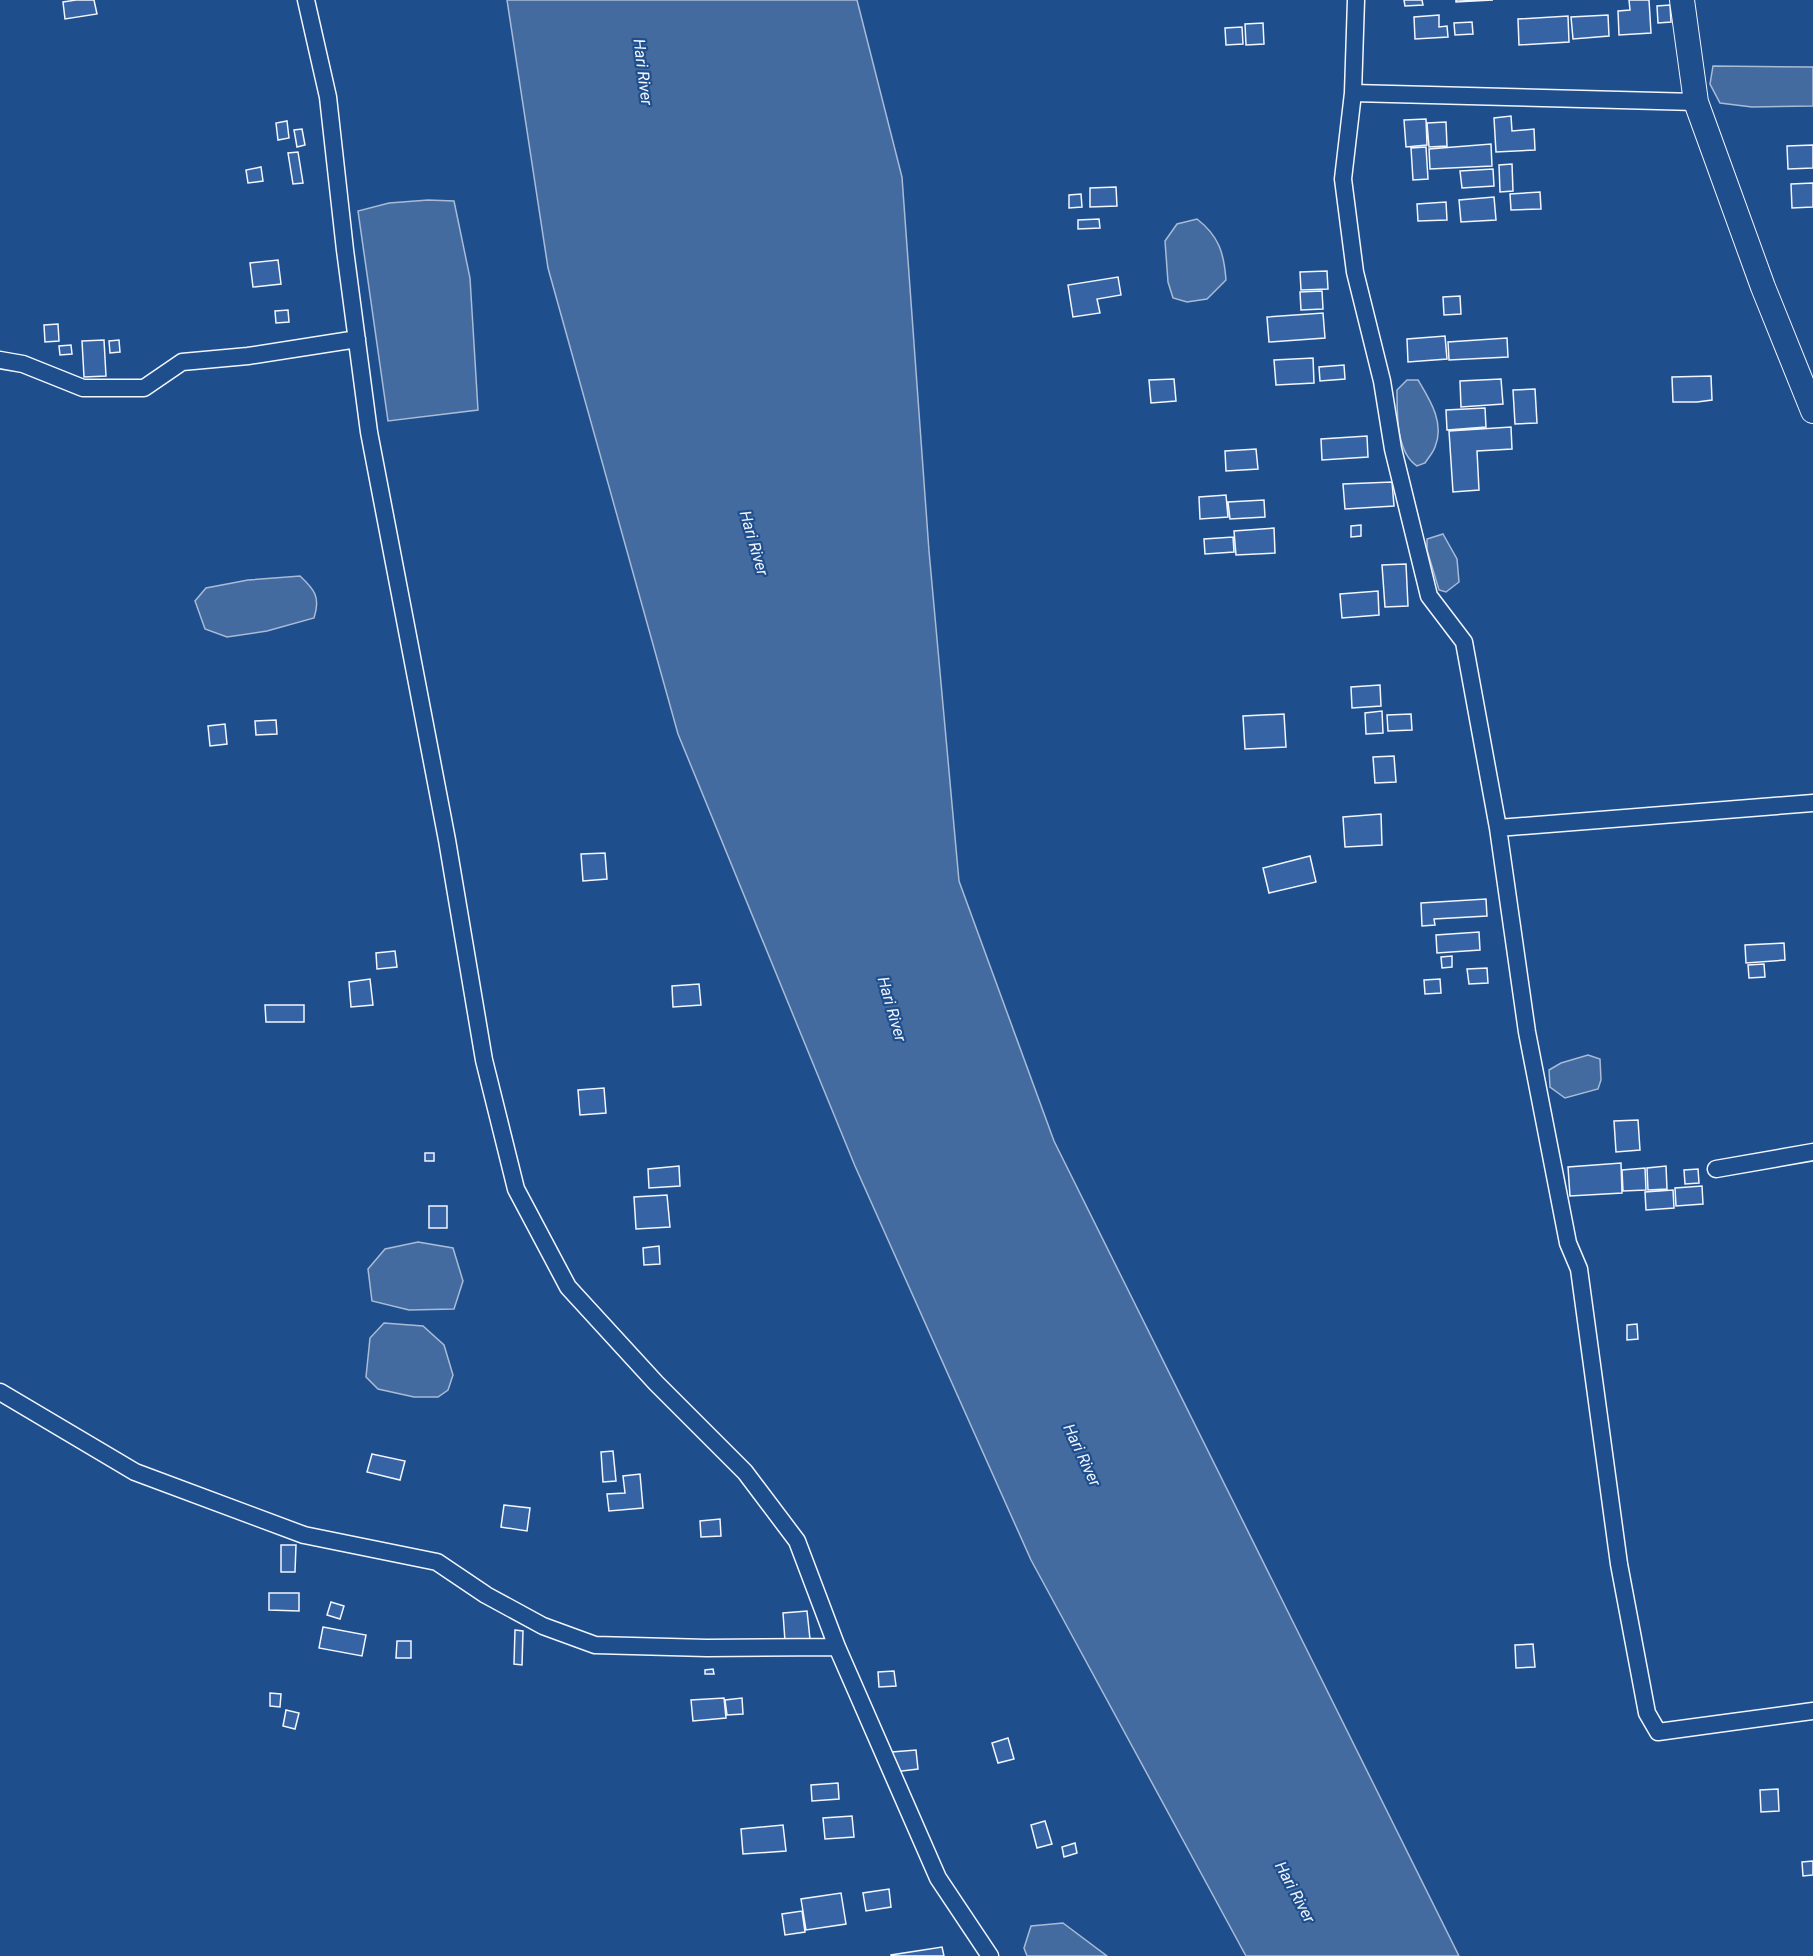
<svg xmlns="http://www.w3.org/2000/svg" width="1813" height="1956" font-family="Roboto,sans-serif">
<rect width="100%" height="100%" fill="#1f4e8c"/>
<path fill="#446ba0" stroke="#a8bbd7" stroke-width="1.5" d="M 507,0 L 857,0 L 902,177 L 929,551 L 959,881 L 1054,1141 L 1459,1956 L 1246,1956 L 1031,1560 L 855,1166 L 678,734 L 548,268 Z
M 1713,66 L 1813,67 L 1813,106 L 1752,107 L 1720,103 L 1710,84 Z
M 428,200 L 454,201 L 470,278 L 478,410 L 388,421 L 358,211 L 389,203 Z
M 1197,219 C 1219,236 1224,253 1226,280 L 1207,299 L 1187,302 L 1173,298 L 1168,282 L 1165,241 L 1177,224 Z
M 1407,380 L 1418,380 C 1430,400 1445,423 1435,447 C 1433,453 1428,458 1425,463 L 1417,466 C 1396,453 1397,412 1397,390 Z
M 1443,534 L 1457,559 L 1459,582 L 1446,592 L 1439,590 L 1427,550 L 1427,539 Z
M 300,576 C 314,589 321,597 314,618 L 267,631 L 227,637 L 205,629 L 195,601 L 206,588 L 248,580 Z
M 1588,1055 L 1600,1059 L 1601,1080 L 1598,1089 L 1565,1098 L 1550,1087 L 1549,1070 L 1561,1063 Z
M 418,1242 L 453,1248 L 463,1281 L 454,1309 L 409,1310 L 372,1301 L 368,1269 L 385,1249 Z
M 384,1323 L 423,1326 L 444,1345 L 453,1375 L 448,1390 L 438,1397 L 414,1397 L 378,1389 L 366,1377 L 370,1338 Z
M 1063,1923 L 1107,1956 L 1027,1956 L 1024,1948 L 1031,1926 Z"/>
<path fill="#3563a3" stroke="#f2f6ff" stroke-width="1.5" d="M 76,0 L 94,0 L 97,14 L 65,19 L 63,2 Z
M 1404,0 L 1422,0 L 1423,5 L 1405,6 Z
M 1456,0 L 1493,0 L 1456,2 Z
M 1629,0 L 1649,0 L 1651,33 L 1619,35 L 1618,11 L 1630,10 Z
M 1670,5 L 1671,22 L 1658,23 L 1657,6 Z
M 1439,15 L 1439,27 L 1447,26 L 1448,37 L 1415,39 L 1414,17 Z
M 1608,15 L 1609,36 L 1573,39 L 1571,17 Z
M 1568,16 L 1569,42 L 1519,45 L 1518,19 Z
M 1472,22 L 1473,34 L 1455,35 L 1454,23 Z
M 1263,23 L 1264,44 L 1246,45 L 1245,24 Z
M 1242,27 L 1243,44 L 1226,45 L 1225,28 Z
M 1511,116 L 1512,131 L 1534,129 L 1535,150 L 1496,152 L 1494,118 Z
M 1426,119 L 1427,145 L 1406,147 L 1404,120 Z
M 287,121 L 289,138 L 278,140 L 276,123 Z
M 1446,122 L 1447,146 L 1429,147 L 1427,123 Z
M 302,129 L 305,145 L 297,147 L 294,130 Z
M 1491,144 L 1492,166 L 1430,169 L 1429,149 Z
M 1813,145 L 1813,168 L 1788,169 L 1787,146 Z
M 1426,147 L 1428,179 L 1413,180 L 1411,148 Z
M 298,152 L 303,183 L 293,184 L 288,153 Z
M 1512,164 L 1513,191 L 1500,192 L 1499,165 Z
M 261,167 L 263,181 L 248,183 L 246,170 Z
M 1493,169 L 1494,186 L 1462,188 L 1460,171 Z
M 1813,183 L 1813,207 L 1792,208 L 1791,184 Z
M 1116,187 L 1117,206 L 1090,207 L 1090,188 Z
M 1540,192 L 1541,209 L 1511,210 L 1510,194 Z
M 1081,194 L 1082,207 L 1069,208 L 1069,195 Z
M 1494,197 L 1496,220 L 1461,222 L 1459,200 Z
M 1446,202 L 1447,220 L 1418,221 L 1417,204 Z
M 1099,219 L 1100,228 L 1078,229 L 1078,220 Z
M 278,260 L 281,284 L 253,287 L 250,263 Z
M 1327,271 L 1328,289 L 1301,290 L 1300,272 Z
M 1118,277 L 1121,295 L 1097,299 L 1100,313 L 1073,317 L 1068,285 Z
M 1322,291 L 1323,309 L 1301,310 L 1300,292 Z
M 1460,296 L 1461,314 L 1444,315 L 1443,297 Z
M 288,310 L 289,322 L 276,323 L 275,311 Z
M 1323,313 L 1325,338 L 1269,342 L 1267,317 Z
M 58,324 L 59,341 L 45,342 L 44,325 Z
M 1445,336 L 1447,359 L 1408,362 L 1407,339 Z
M 1507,338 L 1508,357 L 1449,360 L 1448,342 Z
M 104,340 L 106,376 L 84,377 L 82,341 Z
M 119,340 L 120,352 L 110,353 L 109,341 Z
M 71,345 L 72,354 L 60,355 L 59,346 Z
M 1313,358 L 1314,383 L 1276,385 L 1274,360 Z
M 1344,365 L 1345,379 L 1320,381 L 1319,367 Z
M 1711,376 L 1712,400 L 1697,402 L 1673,402 L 1672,377 Z
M 1174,379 L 1176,401 L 1151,403 L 1149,380 Z
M 1501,379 L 1503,404 L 1461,407 L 1460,381 Z
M 1535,389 L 1537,423 L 1515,424 L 1513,390 Z
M 1485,408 L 1486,427 L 1447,430 L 1446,410 Z
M 1511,427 L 1512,449 L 1477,451 L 1479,490 L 1453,492 L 1449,431 Z
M 1367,436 L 1368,457 L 1322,460 L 1321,439 Z
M 1256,449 L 1258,469 L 1226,471 L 1225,451 Z
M 1392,482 L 1394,506 L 1345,509 L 1343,484 Z
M 1226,495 L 1228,517 L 1200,519 L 1199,497 Z
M 1264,500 L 1265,517 L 1230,519 L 1228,502 Z
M 1361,525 L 1361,536 L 1351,537 L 1351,526 Z
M 1274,528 L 1275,553 L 1236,555 L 1234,531 Z
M 1233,537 L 1234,552 L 1205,554 L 1204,539 Z
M 1406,564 L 1408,606 L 1385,607 L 1382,565 Z
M 1378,591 L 1379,615 L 1342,618 L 1340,594 Z
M 1380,685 L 1381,706 L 1352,708 L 1351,687 Z
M 1382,711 L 1383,733 L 1366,734 L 1365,713 Z
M 1284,714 L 1286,747 L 1245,749 L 1243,716 Z
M 1411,714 L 1412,730 L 1388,731 L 1387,715 Z
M 276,720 L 277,734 L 256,735 L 255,721 Z
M 225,724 L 227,744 L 210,746 L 208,726 Z
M 1394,756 L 1396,782 L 1375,783 L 1373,757 Z
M 1381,814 L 1382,845 L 1345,847 L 1343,817 Z
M 605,853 L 607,879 L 583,881 L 581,854 Z
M 1310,856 L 1316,882 L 1269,893 L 1263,868 Z
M 1486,899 L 1487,916 L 1434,919 L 1435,925 L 1422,926 L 1421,903 Z
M 1479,932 L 1480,950 L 1437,953 L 1436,935 Z
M 1784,943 L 1785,960 L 1746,963 L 1745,945 Z
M 395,951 L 397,967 L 377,969 L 376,953 Z
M 1452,956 L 1452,967 L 1442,968 L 1441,957 Z
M 1764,964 L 1765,977 L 1749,978 L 1748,965 Z
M 1487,968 L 1488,983 L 1469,984 L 1467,969 Z
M 370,979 L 373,1005 L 351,1007 L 349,982 Z
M 1440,979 L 1441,993 L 1425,994 L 1424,980 Z
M 699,984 L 701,1005 L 673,1007 L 672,986 Z
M 265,1005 L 304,1005 L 304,1022 L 266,1022 Z
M 604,1088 L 606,1113 L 580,1115 L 578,1090 Z
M 1638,1120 L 1640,1150 L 1616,1152 L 1614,1121 Z
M 425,1153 L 434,1153 L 434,1161 L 425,1161 Z
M 1621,1163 L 1622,1193 L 1570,1196 L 1568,1167 Z
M 679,1166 L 680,1186 L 649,1188 L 648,1169 Z
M 1666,1166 L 1667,1189 L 1648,1190 L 1647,1168 Z
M 1645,1168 L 1646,1190 L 1623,1191 L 1622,1170 Z
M 1698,1169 L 1699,1183 L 1685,1184 L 1684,1170 Z
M 1702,1186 L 1703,1204 L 1676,1206 L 1675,1188 Z
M 1673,1190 L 1674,1208 L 1646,1210 L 1645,1192 Z
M 667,1195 L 670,1227 L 636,1229 L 634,1197 Z
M 429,1206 L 447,1206 L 447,1228 L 429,1228 Z
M 659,1246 L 660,1264 L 644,1265 L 643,1248 Z
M 1637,1324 L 1638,1339 L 1627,1340 L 1627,1325 Z
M 613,1451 L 616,1481 L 603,1482 L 601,1452 Z
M 372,1454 L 405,1461 L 400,1480 L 367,1472 Z
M 640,1474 L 643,1508 L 609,1511 L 607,1494 L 625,1493 L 623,1476 Z
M 504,1505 L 530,1508 L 527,1531 L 501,1527 Z
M 720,1519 L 721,1536 L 701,1537 L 700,1521 Z
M 281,1545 L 296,1545 L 295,1572 L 281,1572 Z
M 269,1593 L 299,1593 L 299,1611 L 269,1610 Z
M 331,1602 L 344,1606 L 340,1619 L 327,1615 Z
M 807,1611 L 810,1639 L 785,1641 L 783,1613 Z
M 323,1627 L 366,1635 L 362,1656 L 319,1648 Z
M 515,1630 L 523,1631 L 522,1665 L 514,1664 Z
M 397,1641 L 411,1641 L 411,1658 L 396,1658 Z
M 1533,1644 L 1535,1667 L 1516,1668 L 1515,1645 Z
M 713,1669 L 714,1674 L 705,1674 L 705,1670 Z
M 894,1671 L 896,1686 L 879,1687 L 878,1672 Z
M 270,1693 L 281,1694 L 280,1707 L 270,1706 Z
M 724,1698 L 726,1718 L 693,1721 L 691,1700 Z
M 742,1698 L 743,1714 L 727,1715 L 725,1700 Z
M 286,1710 L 299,1713 L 295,1729 L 283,1726 Z
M 1008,1738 L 1014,1759 L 998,1763 L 992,1743 Z
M 916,1750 L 918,1769 L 894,1772 L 892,1752 Z
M 838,1783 L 839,1799 L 812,1801 L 811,1785 Z
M 1778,1789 L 1779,1811 L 1761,1812 L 1760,1790 Z
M 852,1816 L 854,1837 L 825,1839 L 823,1818 Z
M 1045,1821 L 1052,1844 L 1037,1848 L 1031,1825 Z
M 783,1825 L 786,1851 L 743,1854 L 741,1829 Z
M 1075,1843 L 1077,1853 L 1064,1857 L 1062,1847 Z
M 1813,1861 L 1813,1875 L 1803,1876 L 1802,1862 Z
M 889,1889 L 891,1907 L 866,1911 L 863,1893 Z
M 841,1893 L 846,1924 L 806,1930 L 801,1899 Z
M 802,1911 L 805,1932 L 785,1935 L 782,1914 Z
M 942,1947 L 944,1956 L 891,1956 L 891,1955 Z"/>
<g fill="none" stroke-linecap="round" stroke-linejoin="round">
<g stroke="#f2f6ff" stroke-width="19">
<path id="street" d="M 306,0 L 328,97 L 345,250 L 369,432 L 447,840 L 484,1060 L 516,1189 L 568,1287 L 656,1383 L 745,1472 L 797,1541 L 837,1647 L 938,1878 L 990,1956
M 1356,0 L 1353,93 L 1343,179 L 1355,272 L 1382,381 L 1393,449 L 1429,596 L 1464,642 L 1498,828 L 1527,1032 L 1568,1243 L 1579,1269 L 1619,1564 L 1647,1713 L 1658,1732 L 1813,1711
M 1353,93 L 1696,102
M 0,360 L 23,364 L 83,388 L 144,388 L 182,362 L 248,356 L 357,339
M 1498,828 L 1813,803
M 1716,1169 L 1813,1152
M 0,1392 L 135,1472 L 304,1535 L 437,1562 L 486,1595 L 543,1626 L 595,1645 L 707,1648 L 837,1647"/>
</g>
<g stroke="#f2f6ff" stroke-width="26">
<path id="secondary" d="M 1682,0 L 1696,102 L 1763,287 L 1813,411"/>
</g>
<use href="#street" stroke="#1f4e8c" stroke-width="16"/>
<use href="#secondary" stroke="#1f4e8c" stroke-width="24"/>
</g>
<g text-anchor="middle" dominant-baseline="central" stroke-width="4.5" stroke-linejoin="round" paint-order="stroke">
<g font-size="16" font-style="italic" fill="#f2f6ff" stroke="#1f4e8c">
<text transform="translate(643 72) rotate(83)">Hari River</text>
<text transform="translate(754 543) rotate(74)">Hari River</text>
<text transform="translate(892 1009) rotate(74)">Hari River</text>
<text transform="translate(1082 1455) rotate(65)">Hari River</text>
<text transform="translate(1295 1892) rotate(62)">Hari River</text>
</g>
</g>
</svg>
